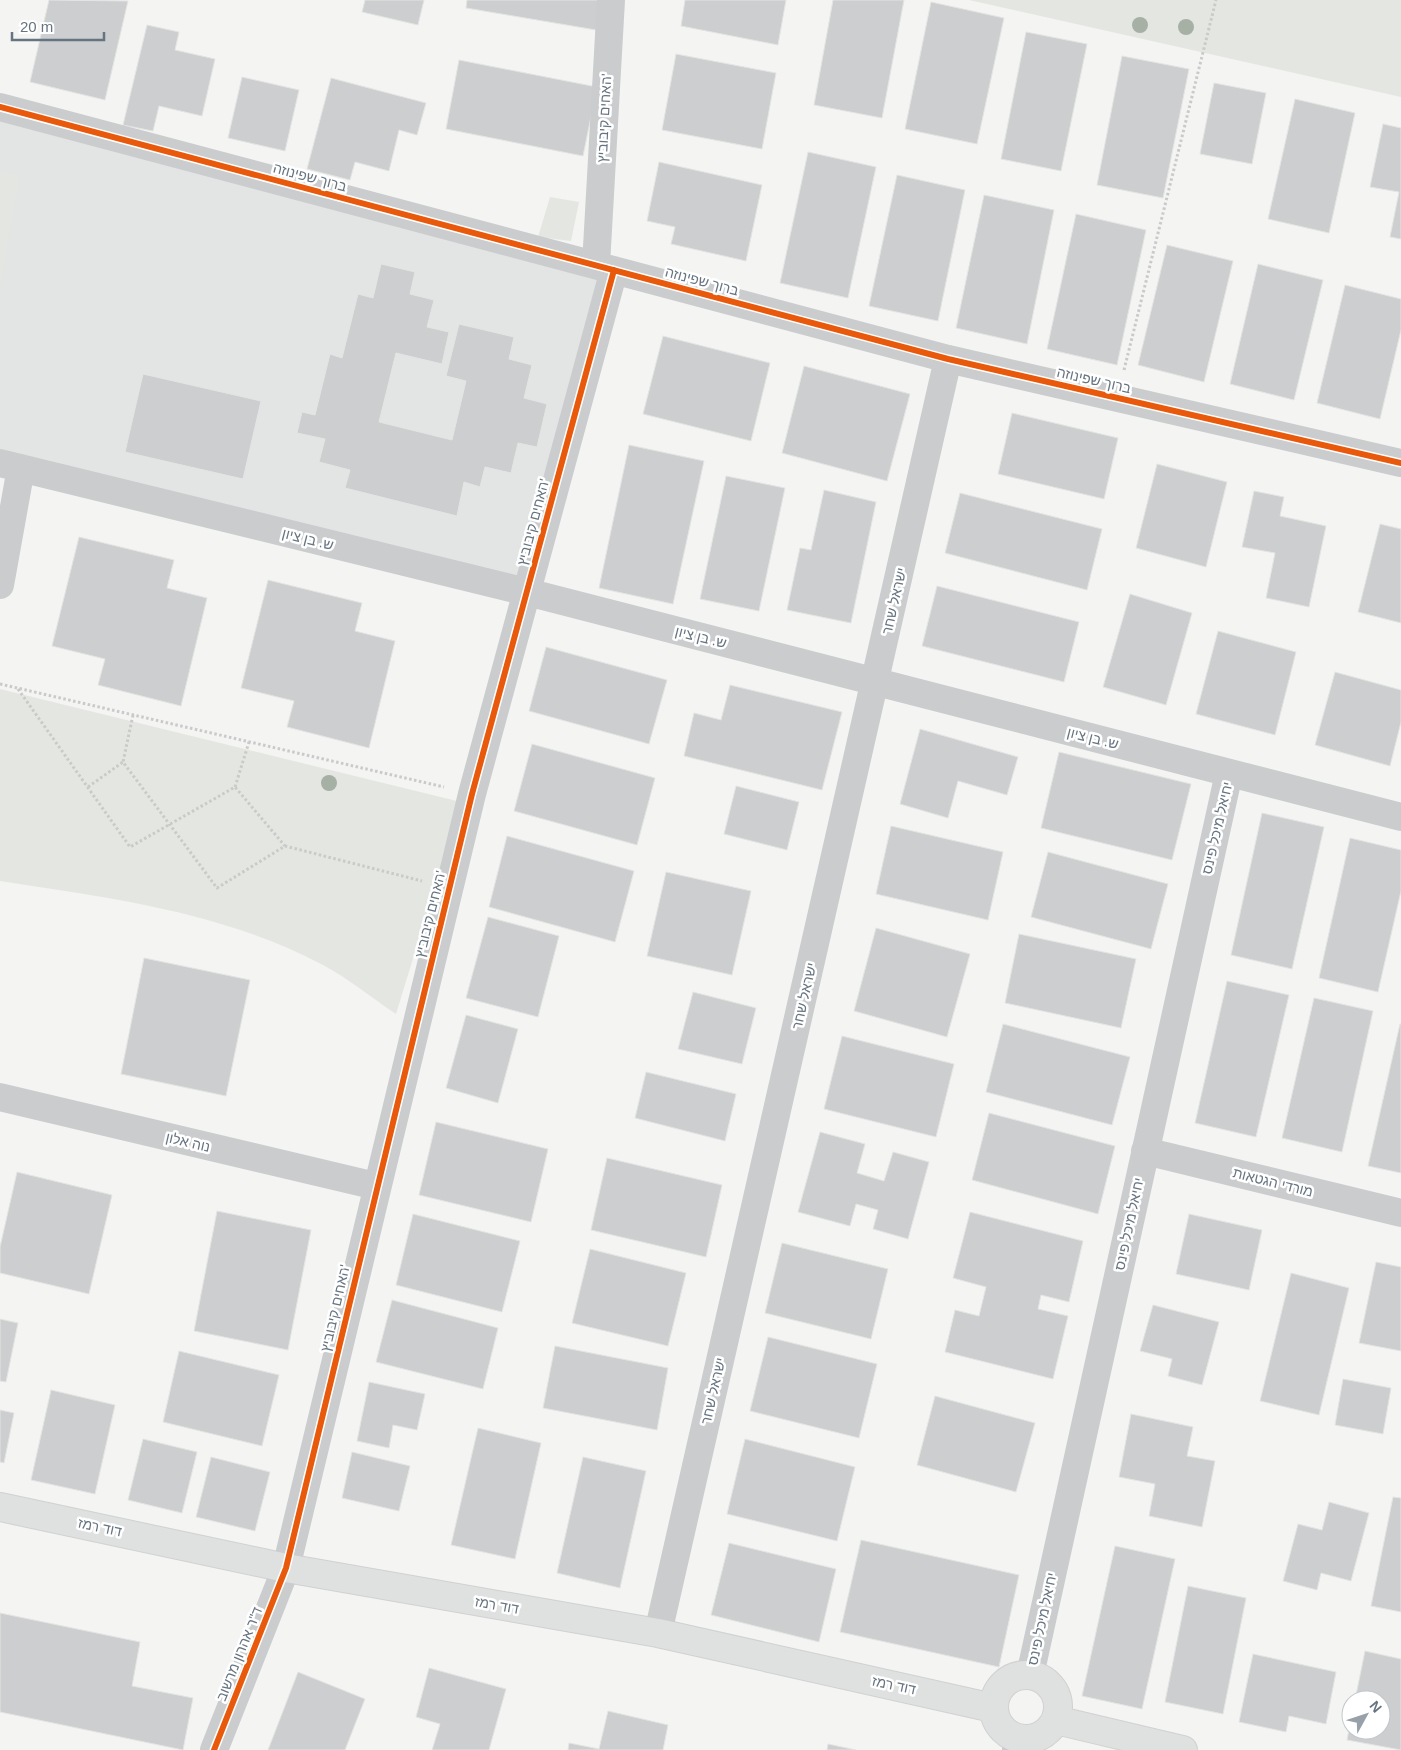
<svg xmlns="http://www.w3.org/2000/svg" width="1401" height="1750" font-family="Helvetica,'Noto Sans Hebrew',sans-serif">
<rect width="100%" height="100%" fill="#f4f4f3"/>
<path fill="#e3e4e4" d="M 0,117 L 605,278 L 521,586 L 0,452 Z"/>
<path fill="#e4e7e1" d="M 969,0 L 1401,0 L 1401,97 Z
M 0,172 L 19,176 L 0,287 Z
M 550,197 L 579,202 L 571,241 L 538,237 Z
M 0,689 L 461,802 L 396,1014 C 372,998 349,979 323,965 C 223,912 111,898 0,881 Z"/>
<path fill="#cccecf" stroke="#e4e4e3" d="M 49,0 L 128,1 L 105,100 L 30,82 Z
M 365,0 L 424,0 L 418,25 L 362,12 Z
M 467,0 L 601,0 L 596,30 L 466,8 Z
M 685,0 L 786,0 L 778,45 L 681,26 Z
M 833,0 L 904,0 L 882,118 L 814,105 Z
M 931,2 L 1004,18 L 977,144 L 905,129 Z
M 147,25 L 179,32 L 175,50 L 215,59 L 202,116 L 159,106 L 153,131 L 123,125 Z
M 1026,32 L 1087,44 L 1061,171 L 1001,159 Z
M 676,54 L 776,73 L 762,149 L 662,130 Z
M 1122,56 L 1189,69 L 1163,198 L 1097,185 Z
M 459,60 L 597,87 L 583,156 L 446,129 Z
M 242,77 L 299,90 L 285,151 L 228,138 Z
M 331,78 L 426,103 L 417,135 L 399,130 L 389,171 L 355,162 L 350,180 L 307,169 Z
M 1214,83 L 1266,93 L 1252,164 L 1200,154 Z
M 1295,99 L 1355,113 L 1329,233 L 1268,219 Z
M 1383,124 L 1401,128 L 1401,239 L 1390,237 L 1399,192 L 1370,187 Z
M 808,152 L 876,167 L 848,298 L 780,283 Z
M 659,162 L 762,185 L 746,261 L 671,244 L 675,227 L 647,221 Z
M 897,175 L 965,190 L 938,321 L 869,306 Z
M 984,195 L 1054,210 L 1027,344 L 956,328 Z
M 1076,214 L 1146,230 L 1117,365 L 1047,349 Z
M 1167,245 L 1233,261 L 1204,382 L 1138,365 Z
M 381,264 L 415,272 L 410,294 L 434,300 L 427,327 L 449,332 L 442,364 L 396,353 L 379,422 L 452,440 L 466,381 L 446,376 L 459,324 L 514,337 L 509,359 L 532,365 L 524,398 L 547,404 L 537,447 L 518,443 L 511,473 L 485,467 L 480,487 L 464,482 L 457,516 L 345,488 L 350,470 L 319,462 L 325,439 L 297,433 L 302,412 L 315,415 L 330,354 L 342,358 L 358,294 L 373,298 Z
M 1258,264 L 1323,280 L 1294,400 L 1230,384 Z
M 1345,285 L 1401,299 L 1401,330 L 1380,419 L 1317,403 Z
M 663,336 L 770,363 L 751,441 L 643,414 Z
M 804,366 L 910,394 L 887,481 L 782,453 Z
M 143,374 L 261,401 L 243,479 L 125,452 Z
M 1012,413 L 1118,438 L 1104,499 L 998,474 Z
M 629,445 L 704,461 L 673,604 L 599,588 Z
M 1157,464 L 1227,482 L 1206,567 L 1136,548 Z
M 726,476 L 785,488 L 759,611 L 700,599 Z
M 824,490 L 876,502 L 851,623 L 787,610 L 800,548 L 811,550 Z
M 1254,491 L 1284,497 L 1280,516 L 1326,526 L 1309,607 L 1266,598 L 1275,553 L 1242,547 Z
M 960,493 L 1102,529 L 1087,590 L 945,553 Z
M 1380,524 L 1401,529 L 1401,623 L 1358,612 Z
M 79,537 L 174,560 L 167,588 L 207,598 L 181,706 L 98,685 L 105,659 L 52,646 Z
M 268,580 L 362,603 L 355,631 L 395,641 L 369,748 L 287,727 L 294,701 L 241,688 Z
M 937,586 L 1079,622 L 1064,682 L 922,646 Z
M 1130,594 L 1192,613 L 1166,705 L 1103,687 Z
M 1218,631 L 1296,652 L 1275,735 L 1196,714 Z
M 546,647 L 667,680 L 649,744 L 529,711 Z
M 1335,672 L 1401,690 L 1401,722 L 1390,766 L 1315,745 Z
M 730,685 L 842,712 L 822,790 L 684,756 L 694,713 L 721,720 Z
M 920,729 L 1018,757 L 1007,795 L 958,781 L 948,818 L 900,804 Z
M 532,744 L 655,778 L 637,845 L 514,811 Z
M 1059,752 L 1191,784 L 1172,860 L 1041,828 Z
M 736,786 L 799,802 L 787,850 L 724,834 Z
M 1262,813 L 1324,827 L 1292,969 L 1231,955 Z
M 891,826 L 1003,852 L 988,920 L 876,894 Z
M 507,836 L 634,871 L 615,942 L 489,907 Z
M 1350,838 L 1401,850 L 1401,891 L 1378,992 L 1319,978 Z
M 1048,852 L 1168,884 L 1151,949 L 1031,917 Z
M 666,872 L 751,891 L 732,975 L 647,956 Z
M 488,917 L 559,936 L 538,1017 L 466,998 Z
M 876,928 L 970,954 L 947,1037 L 854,1011 Z
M 1019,934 L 1136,959 L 1121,1028 L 1005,1003 Z
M 144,958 L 250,980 L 226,1096 L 121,1074 Z
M 1227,981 L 1289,995 L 1256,1137 L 1195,1123 Z
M 693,992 L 756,1008 L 742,1064 L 678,1049 Z
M 1314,998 L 1373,1011 L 1342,1152 L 1282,1138 Z
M 466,1015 L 518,1029 L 498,1103 L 446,1088 Z
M 1003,1024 L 1130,1057 L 1112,1125 L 986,1092 Z
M 1400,1024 L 1401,1024 L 1401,1173 L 1368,1166 Z
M 842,1036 L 954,1064 L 936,1137 L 824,1109 Z
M 646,1072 L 736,1094 L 725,1141 L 635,1118 Z
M 989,1113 L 1115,1146 L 1098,1214 L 972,1180 Z
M 436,1122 L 548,1149 L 531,1222 L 419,1195 Z
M 820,1132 L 865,1144 L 857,1173 L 884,1181 L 893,1152 L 929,1162 L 908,1239 L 873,1229 L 878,1210 L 856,1204 L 850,1226 L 798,1212 Z
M 607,1158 L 722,1185 L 706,1257 L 591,1230 Z
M 17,1172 L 112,1195 L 89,1294 L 0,1273 L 0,1247 Z
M 217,1211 L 311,1230 L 288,1350 L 194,1331 Z
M 970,1212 L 1083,1241 L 1069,1302 L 1041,1295 L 1038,1309 L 1068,1316 L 1053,1379 L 945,1352 L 955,1310 L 979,1316 L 986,1287 L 953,1278 Z
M 413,1214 L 520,1241 L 502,1312 L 396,1285 Z
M 1189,1214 L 1262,1230 L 1249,1290 L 1176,1274 Z
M 782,1243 L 888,1269 L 871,1339 L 765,1313 Z
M 590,1249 L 686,1273 L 668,1346 L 572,1323 Z
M 1376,1262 L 1401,1267 L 1401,1351 L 1359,1343 Z
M 1291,1273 L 1349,1288 L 1319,1415 L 1260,1401 Z
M 392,1300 L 498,1328 L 483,1389 L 376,1362 Z
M 1153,1305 L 1219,1322 L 1202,1385 L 1168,1376 L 1172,1359 L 1140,1351 Z
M 0,1319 L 18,1323 L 6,1382 L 0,1381 Z
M 768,1337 L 877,1364 L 859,1438 L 750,1411 Z
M 555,1346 L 668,1368 L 657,1430 L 543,1408 Z
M 179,1351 L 279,1375 L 262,1446 L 163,1422 Z
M 1343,1379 L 1391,1388 L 1383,1434 L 1335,1425 Z
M 369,1382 L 425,1394 L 417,1430 L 393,1425 L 389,1448 L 357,1441 Z
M 51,1390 L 115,1405 L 95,1494 L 31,1480 Z
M 935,1396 L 1035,1423 L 1016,1492 L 917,1465 Z
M 0,1410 L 14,1413 L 4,1463 L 0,1462 Z
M 1131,1414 L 1193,1427 L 1187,1456 L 1215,1461 L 1202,1527 L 1149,1516 L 1155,1484 L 1119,1477 Z
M 478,1428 L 541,1443 L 515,1559 L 451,1545 Z
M 143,1439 L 197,1452 L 182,1513 L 128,1500 Z
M 745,1439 L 855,1467 L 837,1541 L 727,1514 Z
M 352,1452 L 410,1466 L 399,1511 L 342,1498 Z
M 211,1457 L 270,1472 L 255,1531 L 196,1517 Z
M 583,1457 L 646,1471 L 620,1588 L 557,1573 Z
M 1393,1497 L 1401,1498 L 1401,1612 L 1371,1606 Z
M 1329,1502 L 1369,1513 L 1351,1581 L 1321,1573 L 1317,1590 L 1283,1581 L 1298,1524 L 1322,1530 Z
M 861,1540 L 1019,1575 L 999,1667 L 840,1632 Z
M 729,1543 L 836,1569 L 819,1642 L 711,1615 Z
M 1115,1546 L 1175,1559 L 1142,1709 L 1082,1696 Z
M 1188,1586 L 1246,1598 L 1223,1714 L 1165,1702 Z
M 0,1613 L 140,1642 L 132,1686 L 193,1698 L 183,1750 L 0,1712 Z
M 1365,1651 L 1401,1659 L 1401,1750 L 1347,1740 L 1351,1719 L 1351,1730 L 1381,1730 L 1381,1700 L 1355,1700 Z
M 1253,1654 L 1336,1672 L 1326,1724 L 1289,1716 L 1286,1732 L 1239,1722 Z
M 429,1668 L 506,1689 L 489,1750 L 432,1750 L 440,1724 L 416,1717 Z
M 298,1672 L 365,1699 L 345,1750 L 268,1750 Z
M 608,1711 L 668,1725 L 663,1750 L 568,1750 L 569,1743 L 599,1749 Z
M 828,1744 L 856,1750 L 827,1750 Z"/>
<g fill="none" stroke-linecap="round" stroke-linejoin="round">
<g stroke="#d0d1d1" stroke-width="30">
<path id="secondary" d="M 0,1507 L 286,1568 L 658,1633 L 993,1708
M994 1707a32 32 0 1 1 64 0a32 32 0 1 1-64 0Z
M 1056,1720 L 1183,1750"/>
</g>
<path stroke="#c9cac9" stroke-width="3" stroke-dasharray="2.5 2.5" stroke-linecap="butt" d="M 1124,370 L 1216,0
M 0,684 L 444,787
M 18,689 L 130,847 L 235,787 L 285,846
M 133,715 L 123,762 L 217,888 L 285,846 L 422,881
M 88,787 L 123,762
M 235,787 L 249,742"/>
<path stroke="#cacccd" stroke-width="28" d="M 0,107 L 948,359 L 1401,463
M 596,265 L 611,0
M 0,463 L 527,592 L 1401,817
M 0,585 L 21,468
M 0,1097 L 376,1186
M 1145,1151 L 1401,1213
M 658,1633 L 948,359
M 1030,1675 L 1229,773
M 214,1750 L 286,1568 L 472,794 L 614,270
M 1016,1750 L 1019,1739"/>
<use href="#secondary" stroke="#dfe0e0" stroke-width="28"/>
<g stroke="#fff" stroke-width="9">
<path id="cycleway" d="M 0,107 L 948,359 L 1401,463
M 214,1750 L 286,1568 L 472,794 L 614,270"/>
</g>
<use href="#cycleway" stroke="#e8590c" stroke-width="6"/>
</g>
<g fill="#a6b0a5">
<circle cx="1140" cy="25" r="8"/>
<circle cx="1186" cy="27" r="8"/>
<circle cx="329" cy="783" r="8"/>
</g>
<g text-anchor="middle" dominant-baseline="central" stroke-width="5" stroke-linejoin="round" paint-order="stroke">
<g font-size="14" fill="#667481" stroke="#fff">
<text transform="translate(604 118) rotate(-87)">האחים קיבוביץ'</text>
<text transform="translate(310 177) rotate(15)">ברוך שפינוזה</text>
<text transform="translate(702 281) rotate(15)">ברוך שפינוזה</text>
<text transform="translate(1094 380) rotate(13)">ברוך שפינוזה</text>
<text transform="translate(533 522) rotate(-75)">האחים קיבוביץ'</text>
<text transform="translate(308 539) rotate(14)">ש. בן ציון</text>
<text transform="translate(894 601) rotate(-77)">ישראל שחר</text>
<text transform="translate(701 637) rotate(14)">ש. בן ציון</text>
<text transform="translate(1093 738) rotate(14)">ש. בן ציון</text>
<text transform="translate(1217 828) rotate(-77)">יחיאל מיכל פינס</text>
<text transform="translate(430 914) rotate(-76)">האחים קיבוביץ'</text>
<text transform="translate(804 996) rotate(-77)">ישראל שחר</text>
<text transform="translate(188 1142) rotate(13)">נוה אלון</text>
<text transform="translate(1273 1182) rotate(14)">מורדי הגטאות</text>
<text transform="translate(1129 1224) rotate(-78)">יחיאל מיכל פינס</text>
<text transform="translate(335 1308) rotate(-77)">האחים קיבוביץ'</text>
<text transform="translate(713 1391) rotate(-77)">ישראל שחר</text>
<text transform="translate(100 1527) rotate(12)">דוד רמז</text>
<text transform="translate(497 1605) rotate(10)">דוד רמז</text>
<text transform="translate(1042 1619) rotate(-78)">יחיאל מיכל פינס</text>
<text transform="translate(239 1654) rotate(-68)">ד"ר אהרון מרשוב</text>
<text transform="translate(894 1685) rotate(12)">דוד רמז</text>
</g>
</g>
<g transform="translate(1366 1715) rotate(50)"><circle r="24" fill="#ffffff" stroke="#c2c7cd"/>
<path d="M0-4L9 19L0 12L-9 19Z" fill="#98a1a9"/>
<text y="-8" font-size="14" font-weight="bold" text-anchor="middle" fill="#667481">N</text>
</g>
<path d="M12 32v8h92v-8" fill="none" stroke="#667481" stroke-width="2.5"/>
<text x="20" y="32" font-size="15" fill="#667481" stroke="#ffffff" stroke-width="4" paint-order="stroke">20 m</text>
</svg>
